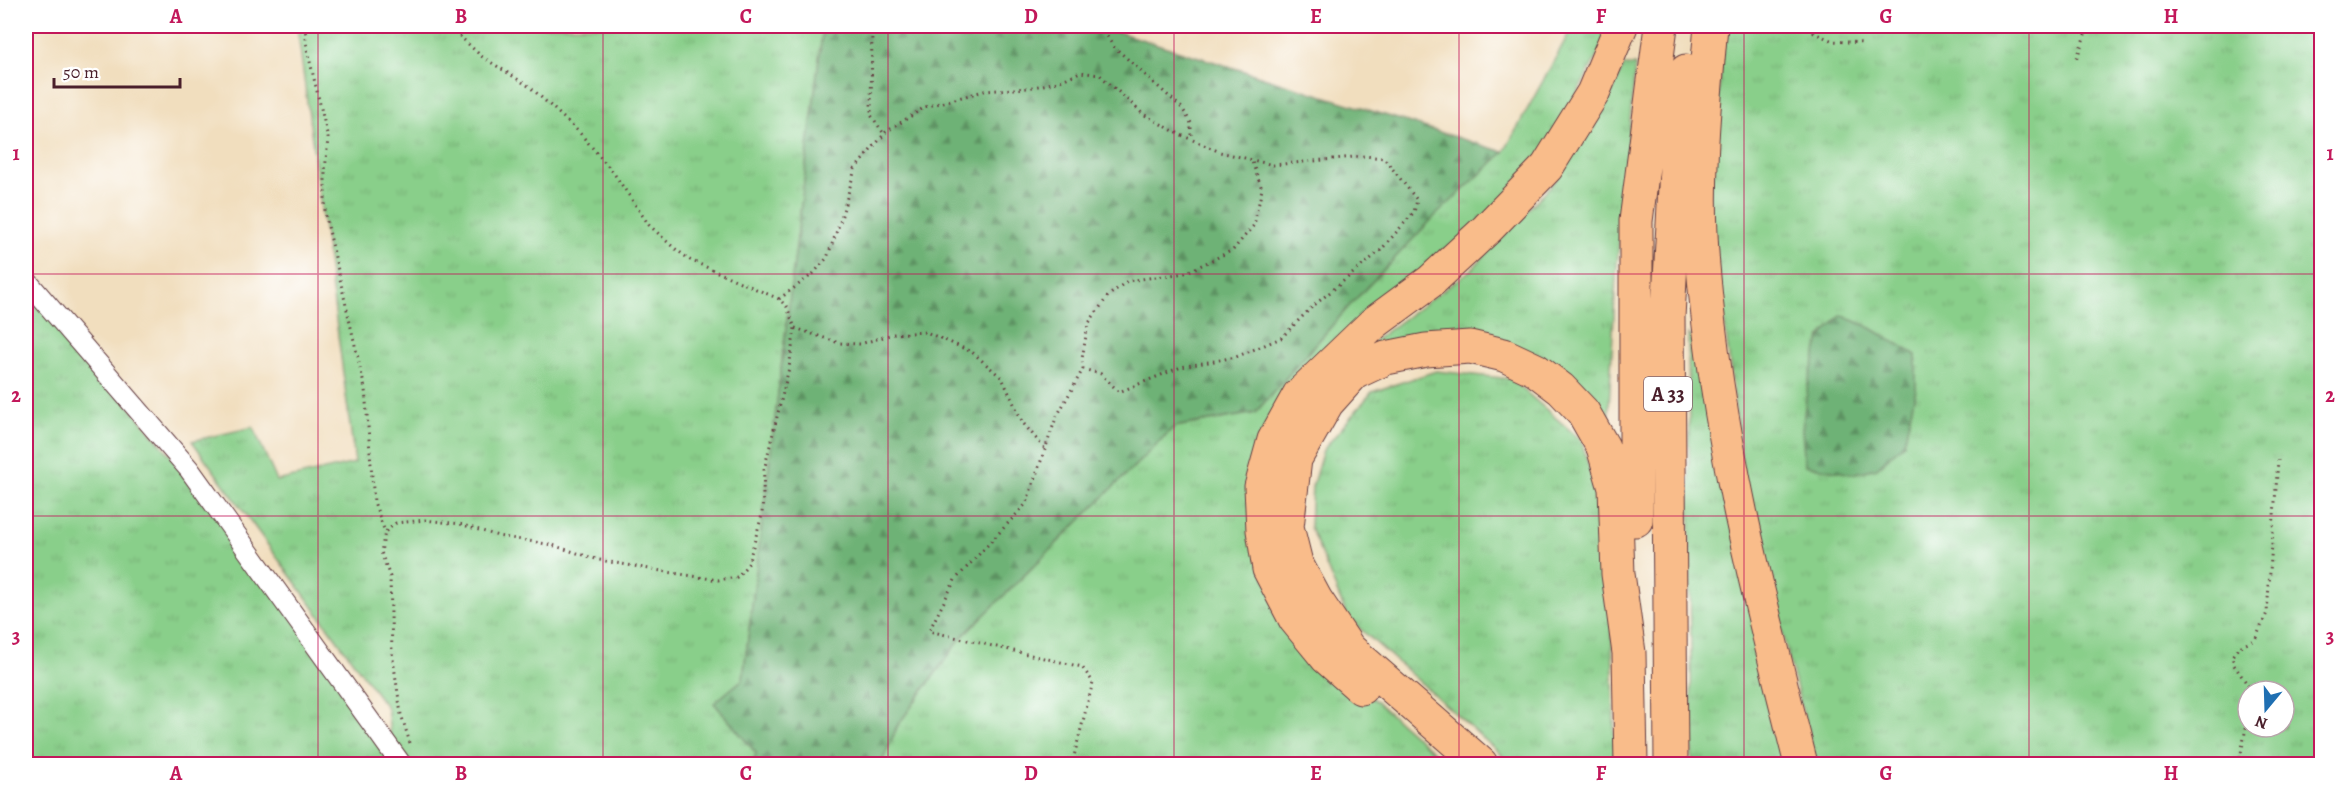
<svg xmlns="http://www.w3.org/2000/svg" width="2347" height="790" font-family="Alegreya,serif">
<defs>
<pattern id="grass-tufts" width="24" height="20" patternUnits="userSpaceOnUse" patternTransform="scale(1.5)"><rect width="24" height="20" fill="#89cf8a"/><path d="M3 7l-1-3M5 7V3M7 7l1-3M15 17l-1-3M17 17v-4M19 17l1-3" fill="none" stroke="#78b177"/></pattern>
<pattern id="forest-firs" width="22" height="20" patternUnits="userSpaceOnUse" patternTransform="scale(1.5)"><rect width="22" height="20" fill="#6eb276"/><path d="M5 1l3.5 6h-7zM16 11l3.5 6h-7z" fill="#5c9061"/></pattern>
</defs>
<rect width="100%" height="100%" fill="#fff"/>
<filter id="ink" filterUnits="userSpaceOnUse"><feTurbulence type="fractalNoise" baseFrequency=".0167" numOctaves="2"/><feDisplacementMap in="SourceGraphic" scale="12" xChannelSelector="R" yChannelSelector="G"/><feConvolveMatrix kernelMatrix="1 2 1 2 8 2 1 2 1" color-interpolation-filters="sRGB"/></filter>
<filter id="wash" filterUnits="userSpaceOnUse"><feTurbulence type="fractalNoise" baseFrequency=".008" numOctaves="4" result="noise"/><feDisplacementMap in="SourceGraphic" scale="24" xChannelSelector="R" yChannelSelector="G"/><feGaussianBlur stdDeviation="1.35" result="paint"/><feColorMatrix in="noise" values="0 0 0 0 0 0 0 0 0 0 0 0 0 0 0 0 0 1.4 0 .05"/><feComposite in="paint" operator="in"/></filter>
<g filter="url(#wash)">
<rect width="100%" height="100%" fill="#f1debe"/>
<path fill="url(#grass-tufts)" stroke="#6a775a" stroke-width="1.5" fill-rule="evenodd" d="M 297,26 L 823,26 L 743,679 L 715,703 L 756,753 L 753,764 L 26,764 L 26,282 L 206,498 L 391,742 L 387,708 L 192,441 L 253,427 L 277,481 L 355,463 Z
M 1571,26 L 1613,26 L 1540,163 L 1273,424 L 1327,658 L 1447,764 L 881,764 L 898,725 L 960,639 L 1174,427 L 1255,413 L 1351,304 L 1435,215 L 1504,152 L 1568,35 Z
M 1725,26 L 2321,26 L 2321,764 L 1816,764 L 1745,486 L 1709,196 ZM 2248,691 L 2284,691 L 2284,727 L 2248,727 Z
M 1624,65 L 1635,65 L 1616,276 L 1608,426 L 1555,365 L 1367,346 L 1471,270 L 1556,180 L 1612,93 Z
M 1688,334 L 1702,345 L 1792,764 L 1692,764 Z
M 1436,371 L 1511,379 L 1581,440 L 1610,539 L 1615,764 L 1512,764 L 1348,618 L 1310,527 L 1312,487 L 1323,450 L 1372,392 Z"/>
<path fill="url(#forest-firs)" stroke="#5c6850" stroke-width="1.5" d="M 823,26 L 1099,26 L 1504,152 L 1435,216 L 1351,304 L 1255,413 L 1174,427 L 960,639 L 898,725 L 881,764 L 753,764 L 756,753 L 714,703 L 743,679 Z
M 1841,315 L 1871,328 L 1916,355 L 1916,389 L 1904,443 L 1877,468 L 1852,474 L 1805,465 L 1802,430 L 1808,384 L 1820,338 Z"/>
</g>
<g filter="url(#ink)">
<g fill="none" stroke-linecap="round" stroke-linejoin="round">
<g stroke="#633c41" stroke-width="22">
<path id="street" d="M 26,280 L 189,469 L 401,764"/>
</g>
<g stroke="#633c41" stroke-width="35">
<path id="highway" d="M 1711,26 C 1704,105 1696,186 1703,266 C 1717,437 1759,599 1801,764
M 1636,520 L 1636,221 L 1661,26
M 1361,688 L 1327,658 L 1295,619 L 1269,569 L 1263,530 L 1261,487 L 1274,440 L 1299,395 L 1374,323 L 1431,281 L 1487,229 L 1547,167 L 1593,93 L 1621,26
M 1481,764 L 1349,649 L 1316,600 L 1296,563 L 1287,527 L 1295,459 L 1327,403 L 1354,373 L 1386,358 L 1426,350 L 1470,347 L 1504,355 L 1536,370 L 1561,389 L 1583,412 L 1603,447 L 1615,488 L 1618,574 L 1629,653 L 1631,764
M 1671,764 L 1668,317 L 1678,131 L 1686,71"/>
</g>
<path stroke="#633c41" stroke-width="3" stroke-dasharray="1.5 4.5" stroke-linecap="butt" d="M 305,26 L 307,49 L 328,138 L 325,172 L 325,213 L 365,389 L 374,502 L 385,532
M 872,26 L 871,115 L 884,134
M 1101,26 L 1113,46 L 1182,108 L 1191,123 L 1191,139
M 1812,26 L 1814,33 L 1833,41 L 1863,43
M 2077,58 L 2088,26
M 779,299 L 813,274 L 827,258 L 840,222 L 855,169 L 886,132 L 925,107 L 984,91 L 1028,88 L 1058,82 L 1080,72 L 1100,75 L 1143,114 L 1179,134 L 1220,152 L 1273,165 L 1364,156 L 1384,158 L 1417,200 L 1414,212 L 1380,251 L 1312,307 L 1281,338 L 1236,357 L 1181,367 L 1119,392 L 1101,374 L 1083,369 L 1056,418 L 1026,504 L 955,580 L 929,631 L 1082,667 L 1093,682 L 1072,764
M 795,328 L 839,343 L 860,344 L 893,334 L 926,332 L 972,352 L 1002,378 L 1023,423 L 1045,449
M 1083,369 L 1082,359 L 1088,324 L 1108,296 L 1127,281 L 1185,273 L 1233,250 L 1254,225 L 1262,189 L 1251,159
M 2252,691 L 2234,665 L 2232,656 L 2239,647 L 2255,640 L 2267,613 L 2278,460
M 410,743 L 401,714 L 392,652 L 390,577 L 381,552 L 385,532 L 396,523 L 425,520 L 460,524 L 498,536 L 552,545 L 599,560 L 667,572 L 718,580 L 737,577 L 748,564 L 762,515 L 764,470 L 789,368 L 795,328 L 787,307 L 779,299 L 690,260 L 673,247 L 649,225 L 613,172 L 579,132 L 530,87 L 481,56 L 449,26
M 2239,764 L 2248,717"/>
<use href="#street" stroke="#fff" stroke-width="20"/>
<use href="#highway" stroke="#f9bc8a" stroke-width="33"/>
</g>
</g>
<path fill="none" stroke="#c2185b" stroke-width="1.5" stroke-opacity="0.55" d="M 318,26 L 318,764M 603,26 L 603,764M 888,26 L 888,764M 1174,26 L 1174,764M 1459,26 L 1459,764M 1744,26 L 1744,764M 2029,26 L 2029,764M 26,274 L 2322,274M 26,516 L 2322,516"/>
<g text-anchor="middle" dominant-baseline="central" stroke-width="6" stroke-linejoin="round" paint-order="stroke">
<rect fill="#fff" stroke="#80626b" stroke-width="1.5" x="1644" y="377" width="48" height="34" rx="4.5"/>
<g font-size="20" font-weight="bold" fill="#4a1f2b">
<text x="1668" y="394">A 33</text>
</g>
</g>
<rect width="2347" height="790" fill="none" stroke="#fff" stroke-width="66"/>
<g transform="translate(2266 709) rotate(199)"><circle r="28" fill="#ffffff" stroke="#b7a5aa" stroke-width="1.5"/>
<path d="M0-4.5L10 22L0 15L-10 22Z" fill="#1f6fb2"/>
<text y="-9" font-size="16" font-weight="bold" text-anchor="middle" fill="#4a1f2b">N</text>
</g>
<path d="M54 78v9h126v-9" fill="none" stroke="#4a1f2b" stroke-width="3"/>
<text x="63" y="78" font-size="18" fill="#4a1f2b" stroke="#ffffff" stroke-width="4.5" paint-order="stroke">50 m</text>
<rect x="33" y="33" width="2281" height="724" fill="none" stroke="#c2185b" stroke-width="2"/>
<g font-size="20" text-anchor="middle" font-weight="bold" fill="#c2185b">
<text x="176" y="23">A</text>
<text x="461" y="23">B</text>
<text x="746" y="23">C</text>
<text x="1031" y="23">D</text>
<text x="1316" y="23">E</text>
<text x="1601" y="23">F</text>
<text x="1886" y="23">G</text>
<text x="2171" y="23">H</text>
<text x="16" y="160">1</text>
<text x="2330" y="160">1</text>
<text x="16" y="402">2</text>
<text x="2330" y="402">2</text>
<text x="16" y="643">3</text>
<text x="2330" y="643">3</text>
<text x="176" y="780">A</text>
<text x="461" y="780">B</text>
<text x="746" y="780">C</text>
<text x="1031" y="780">D</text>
<text x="1316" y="780">E</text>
<text x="1601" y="780">F</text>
<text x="1886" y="780">G</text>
<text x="2171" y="780">H</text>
</g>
</svg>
